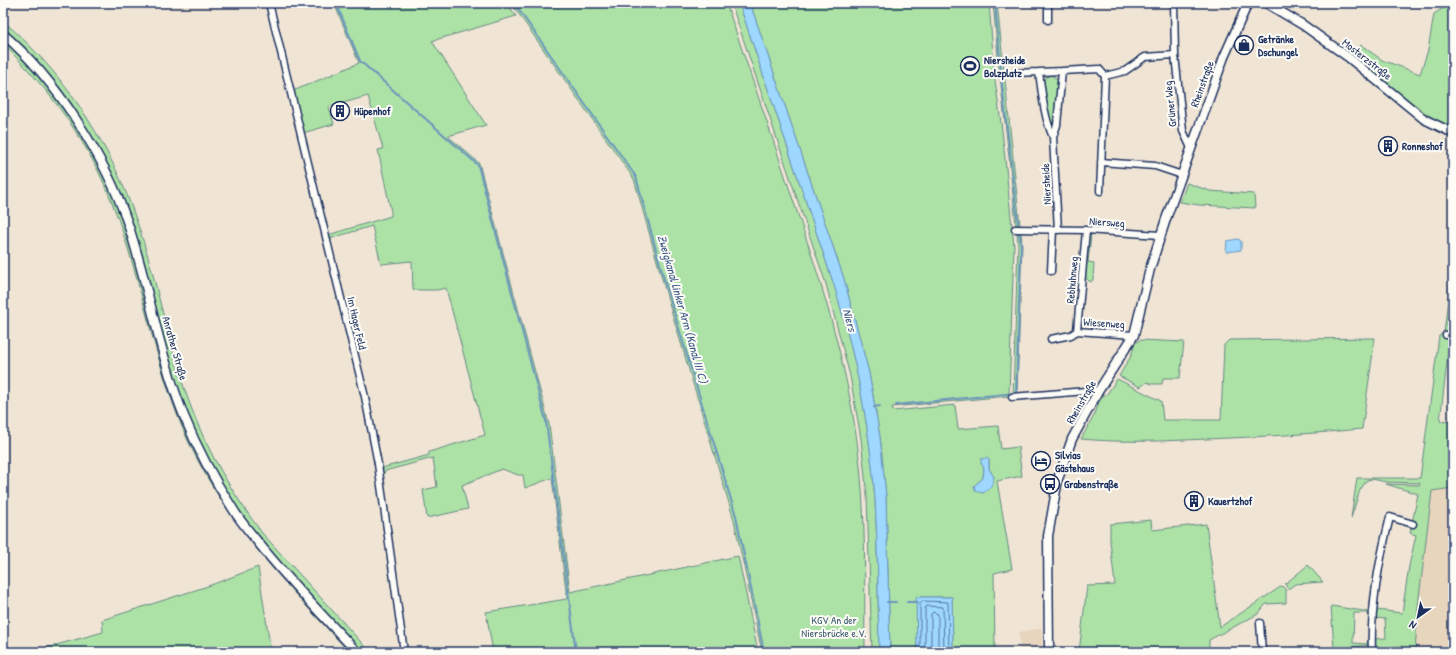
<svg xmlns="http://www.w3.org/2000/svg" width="1456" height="655" font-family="'Patrick Hand',sans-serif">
<rect width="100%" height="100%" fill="#f0e5d5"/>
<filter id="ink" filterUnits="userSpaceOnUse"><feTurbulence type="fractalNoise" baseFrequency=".025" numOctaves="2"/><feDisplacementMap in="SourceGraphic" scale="8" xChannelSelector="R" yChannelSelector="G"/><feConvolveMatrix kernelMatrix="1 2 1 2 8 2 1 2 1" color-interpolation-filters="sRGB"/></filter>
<g filter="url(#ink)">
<path fill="#e7d5bd" d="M 1453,488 L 1453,649 L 1444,652 L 1415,652 L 1418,606 L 1432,491 Z
M 1042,628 L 1042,652 L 1012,652 L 1020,650 L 1019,632 Z"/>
<path fill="#ace2a5" stroke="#648882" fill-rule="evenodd" d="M 334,3 L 507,3 L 516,16 L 432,41 L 486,125 L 448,136 L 479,163 L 549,424 L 570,592 L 738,556 L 758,652 L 493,652 L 486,612 L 567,599 L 552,478 L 525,488 L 523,475 L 518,475 L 502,469 L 462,485 L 468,509 L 427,518 L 423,490 L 437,487 L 433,458 L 385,471 L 383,475 L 382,468 L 429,455 L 429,452 L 485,435 L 446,288 L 437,290 L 413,290 L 412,261 L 381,264 L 372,226 L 332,238 L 330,242 L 328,235 L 391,216 L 391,212 L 378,150 L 383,149 L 368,96 L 329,107 L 334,124 L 303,133 L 293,91 L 359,63 Z
M 511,3 L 726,3 C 748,67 770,130 791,194 C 819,275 845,355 857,441 C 867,511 864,581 865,652 L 762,652 L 734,520 L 666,293 L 634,179 Z
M 731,3 L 739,3 L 833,282 C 855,353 870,426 875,500 C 878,550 878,601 879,652 L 872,652 L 867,496 L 861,439 L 850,376 L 826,284 Z
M 750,3 L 989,3 L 995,80 L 1002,130 L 1014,246 L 1009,396 L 892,407 L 893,411 L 955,405 L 958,429 L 998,426 L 1001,449 L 1018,447 L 1022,476 L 997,481 L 1012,569 L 994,573 L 995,652 L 953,652 L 952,597 L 917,597 L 917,652 L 890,652 L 886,496 L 880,437 L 869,373 L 844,279 ZM 989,460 L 989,469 L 994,477 L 983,493 L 976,491 L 974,486 L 983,478 L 984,468 L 981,463 Z
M 993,3 L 997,3 L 1020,225 L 1016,225 C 1009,151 999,77 993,3 Z
M 1453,5 L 1453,130 L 1420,111 L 1353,57 L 1361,45 L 1382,60 L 1420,74 L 1428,50 L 1434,14 L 1445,7 Z
M 3,21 C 60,69 106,137 132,208 C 157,273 166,343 191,407 C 208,453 233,494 262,533 L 370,652 L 361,652 L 265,546 L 237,508 L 216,475 L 200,446 L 183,404 L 103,159 L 3,29 Z
M 3,38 L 27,62 L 62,105 L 79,130 L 111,190 L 136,261 L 168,380 L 223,498 L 353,652 L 349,652 C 287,585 229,527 189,443 C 154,367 143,282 113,205 C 89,142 50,90 3,44 Z
M 1051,75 L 1059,81 L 1055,127 L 1052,128 L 1042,84 L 1045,78 Z
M 1187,183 L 1210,191 L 1254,194 L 1255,208 L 1199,205 L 1180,202 Z
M 1017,231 L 1021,231 L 1022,245 L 1017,395 L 1013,396 L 1018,245 Z
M 1091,235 L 1088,262 L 1094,263 L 1093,280 L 1090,282 L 1085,277 L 1088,237 Z
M 1453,260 L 1453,332 L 1450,337 L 1440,421 L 1453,420 L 1453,461 L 1449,462 L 1450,480 L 1453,480 L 1453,488 L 1432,491 L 1418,606 L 1415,652 L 1402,652 L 1402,646 L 1376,649 L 1375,639 L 1386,638 L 1385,619 L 1376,618 L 1377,610 L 1402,613 L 1409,566 L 1416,535 L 1410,533 L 1418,494 L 1386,484 L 1419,485 L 1420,483 L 1386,482 L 1372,479 L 1367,480 L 1360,490 L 1351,518 L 1357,478 L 1420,478 L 1439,336 L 1444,332 Z
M 1375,338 L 1362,429 C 1310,434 1259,437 1206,439 C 1165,441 1123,443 1081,439 L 1095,414 L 1099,402 L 1103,396 L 1107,394 L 1117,379 L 1161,401 L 1163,420 L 1221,420 L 1224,345 L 1229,340 Z
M 1140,340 L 1184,342 L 1180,378 L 1163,378 L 1162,384 L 1152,384 L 1147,382 L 1140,387 L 1119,376 L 1131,356 L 1135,343 Z
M 1151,520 L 1152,530 L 1206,524 L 1220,627 L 1282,586 L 1286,590 L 1286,603 L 1266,604 L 1258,614 L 1209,640 L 1209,648 L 1192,649 L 1190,652 L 1079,652 L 1087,586 L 1115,585 L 1110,541 L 1110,524 Z
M 1308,565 L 1323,582 L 1295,584 L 1288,589 L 1285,584 Z
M 258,567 L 271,652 L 31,652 L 103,632 L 102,620 L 211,585 Z
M 1331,606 L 1370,612 L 1370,618 L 1368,618 L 1368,613 L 1354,613 L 1353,643 L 1367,644 L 1368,639 L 1370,639 L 1370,645 L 1334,649 Z"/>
<path fill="#9fd8ff" stroke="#6a94bf" d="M 739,3 L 750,3 L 844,279 L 869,373 L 880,437 L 886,496 L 890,652 L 879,652 C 878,601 878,550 875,500 C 870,426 855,353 833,282 Z
M 1238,239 L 1241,241 L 1241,250 L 1226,252 L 1227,241 Z
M 987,458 L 989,460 L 989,469 L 994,477 L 991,487 L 983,493 L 976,491 L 974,486 L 983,478 L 984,468 L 981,463 L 981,459 Z
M 916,597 L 952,597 L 953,652 L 917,652 Z"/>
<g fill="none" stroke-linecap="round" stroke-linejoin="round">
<path stroke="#50739e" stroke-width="1" d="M 920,652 L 920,603 L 922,601 L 948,602 L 949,652
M 925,652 L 925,608 L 927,606 L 943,607 L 944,652
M 931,652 L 931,614 L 933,612 L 938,614 L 938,652"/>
<path stroke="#6a94bf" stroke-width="2" d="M 336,3 L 360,61 L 478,165 L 546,421 L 576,652
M 514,3 L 636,177 L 666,286 L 736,516 L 764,652
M 995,3 L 1001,70
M 1001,75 L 1018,223
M 896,405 L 1016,393 L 1021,245 L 1019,232
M 874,407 L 880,406
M 887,602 L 896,602
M 907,602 L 918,602"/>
<g stroke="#1b2f5e" stroke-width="9">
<path id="street" d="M 269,3 L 365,397 L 378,464 L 404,652
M 1048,3 L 1048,20
M 1174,3 L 1175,55 L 1183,131 L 1191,148
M 1015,73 L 1039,72
M 1053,137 L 1057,125 L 1062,71 L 1099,69 L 1105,76
M 1101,162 L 1155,166 L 1182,175
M 1100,191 L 1105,76 L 1125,71 L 1145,57 L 1175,55
M 1015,229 L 1086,230 L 1160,235
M 1058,230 L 1053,137 C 1044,117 1042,94 1039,72 L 1062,71
M 1051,271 L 1053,230
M 1077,331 L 1086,230
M 1446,335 L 1453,335
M 1051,339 L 1071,335 L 1077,331 L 1134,335
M 1012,397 L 1099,390
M 1260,623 L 1262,652
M 1372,652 C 1370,607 1379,561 1390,517 L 1413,524"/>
</g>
<g stroke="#1b2f5e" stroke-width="11">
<path id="secondary" d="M 1266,3 L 1303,25 L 1348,57 L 1424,119 L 1453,133
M 3,34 C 56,79 106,158 128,224 C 149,287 159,354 184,416 C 197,448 214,480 233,509 C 240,521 249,531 257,541 C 288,580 323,616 357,652
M 1049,652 L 1048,536 L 1058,479 L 1072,439 L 1099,390 L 1134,335 L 1150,269 L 1166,219 L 1224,57 L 1248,3"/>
</g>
<use href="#street" stroke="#fdfcf7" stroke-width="6"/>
<use href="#secondary" stroke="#fdfcf7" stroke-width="8"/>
</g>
</g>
<defs>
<g id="shop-ring" transform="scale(1)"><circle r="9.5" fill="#fdfcf7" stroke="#1b2f5e" stroke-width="1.5"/><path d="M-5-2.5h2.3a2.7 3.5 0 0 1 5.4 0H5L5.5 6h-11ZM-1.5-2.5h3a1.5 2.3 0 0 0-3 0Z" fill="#1b2f5e"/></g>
<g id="stadium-ring" transform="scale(1)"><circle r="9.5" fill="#fdfcf7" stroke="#1b2f5e" stroke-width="1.5"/><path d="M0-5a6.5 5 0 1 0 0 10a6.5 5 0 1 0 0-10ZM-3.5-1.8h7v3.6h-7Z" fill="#1b2f5e"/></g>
<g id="building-ring" transform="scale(1)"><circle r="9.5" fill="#fdfcf7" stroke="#1b2f5e" stroke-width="1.5"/><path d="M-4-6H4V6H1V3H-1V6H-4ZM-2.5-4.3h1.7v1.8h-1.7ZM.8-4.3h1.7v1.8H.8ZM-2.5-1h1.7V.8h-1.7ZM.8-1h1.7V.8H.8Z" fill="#1b2f5e"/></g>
<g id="hotel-ring" transform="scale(1)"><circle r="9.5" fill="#fdfcf7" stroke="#1b2f5e" stroke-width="1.5"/><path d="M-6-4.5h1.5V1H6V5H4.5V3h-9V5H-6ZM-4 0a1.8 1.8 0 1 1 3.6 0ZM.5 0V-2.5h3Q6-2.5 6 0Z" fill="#1b2f5e"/></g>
<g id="bus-ring" transform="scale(1)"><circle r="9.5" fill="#fdfcf7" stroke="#1b2f5e" stroke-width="1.5"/><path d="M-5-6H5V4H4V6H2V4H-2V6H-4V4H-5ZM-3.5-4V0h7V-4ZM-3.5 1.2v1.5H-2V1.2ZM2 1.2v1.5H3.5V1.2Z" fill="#1b2f5e"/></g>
</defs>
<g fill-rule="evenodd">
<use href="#shop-ring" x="1244" y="45"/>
<use href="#stadium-ring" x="970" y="66"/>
<use href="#building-ring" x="340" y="111"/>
<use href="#building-ring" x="1388" y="146"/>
<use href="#hotel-ring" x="1041" y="461"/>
<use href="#bus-ring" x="1050" y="484"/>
<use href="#building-ring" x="1194" y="501"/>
</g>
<g text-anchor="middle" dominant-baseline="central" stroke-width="4" stroke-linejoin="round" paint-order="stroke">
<g font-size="11" font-weight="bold" fill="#1b2f5e" stroke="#fdfcf7" text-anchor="start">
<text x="1258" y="39">Getränke<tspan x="1258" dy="13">Dschungel</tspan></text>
<text x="984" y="60">Niersheide<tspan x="984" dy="13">Bolzplatz</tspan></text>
<text x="354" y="111">Hüpenhof</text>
<text x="1402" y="146">Ronneshof</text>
<text x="1055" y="455">Silvias<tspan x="1055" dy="13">Gästehaus</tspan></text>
<text x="1064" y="484">Grabenstraße</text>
<text x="1208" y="501">Kauertzhof</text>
</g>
<g font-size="11" fill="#1b2f5e" stroke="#fdfcf7">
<text transform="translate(1367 59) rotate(38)">Mosterzstraße</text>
<text transform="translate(1202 84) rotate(-70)">Rheinstraße</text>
<text transform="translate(1170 104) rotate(-96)">Grüner Weg</text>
<text transform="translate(1046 184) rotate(-93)">Niersheide</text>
<text transform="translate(1107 222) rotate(4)">Niersweg</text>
<text transform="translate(1072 280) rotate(-85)">Rebhuhnweg</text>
<text transform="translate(357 323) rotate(77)">Im Hager Feld</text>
<text transform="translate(1104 323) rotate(4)">Wiesenweg</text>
<text transform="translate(175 348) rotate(74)">Anrather Straße</text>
<text transform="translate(1081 402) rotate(-60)">Rheinstraße</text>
</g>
<g font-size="11" fill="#3f5c70" stroke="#fdfcf7">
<text x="834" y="620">KGV An der<tspan x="834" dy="13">Niersbrücke e.V.</tspan></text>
</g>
<g font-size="12" font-style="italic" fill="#3c5986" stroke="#fdfcf7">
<text transform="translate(683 309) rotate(74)">Zweigkanal linker Arm (Kanal III C)</text>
<text transform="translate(850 320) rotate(75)">Niers</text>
</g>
</g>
<rect width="1456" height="655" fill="none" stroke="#fdfcf7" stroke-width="16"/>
<rect x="8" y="8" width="1440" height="639" fill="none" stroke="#1b2f5e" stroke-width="1.5" filter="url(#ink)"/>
<g transform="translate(1418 617) rotate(213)" stroke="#fdfcf7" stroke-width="3" paint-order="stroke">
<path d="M0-3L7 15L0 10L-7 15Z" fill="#1b2f5e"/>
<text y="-6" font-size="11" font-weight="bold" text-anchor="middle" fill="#1b2f5e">N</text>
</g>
</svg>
